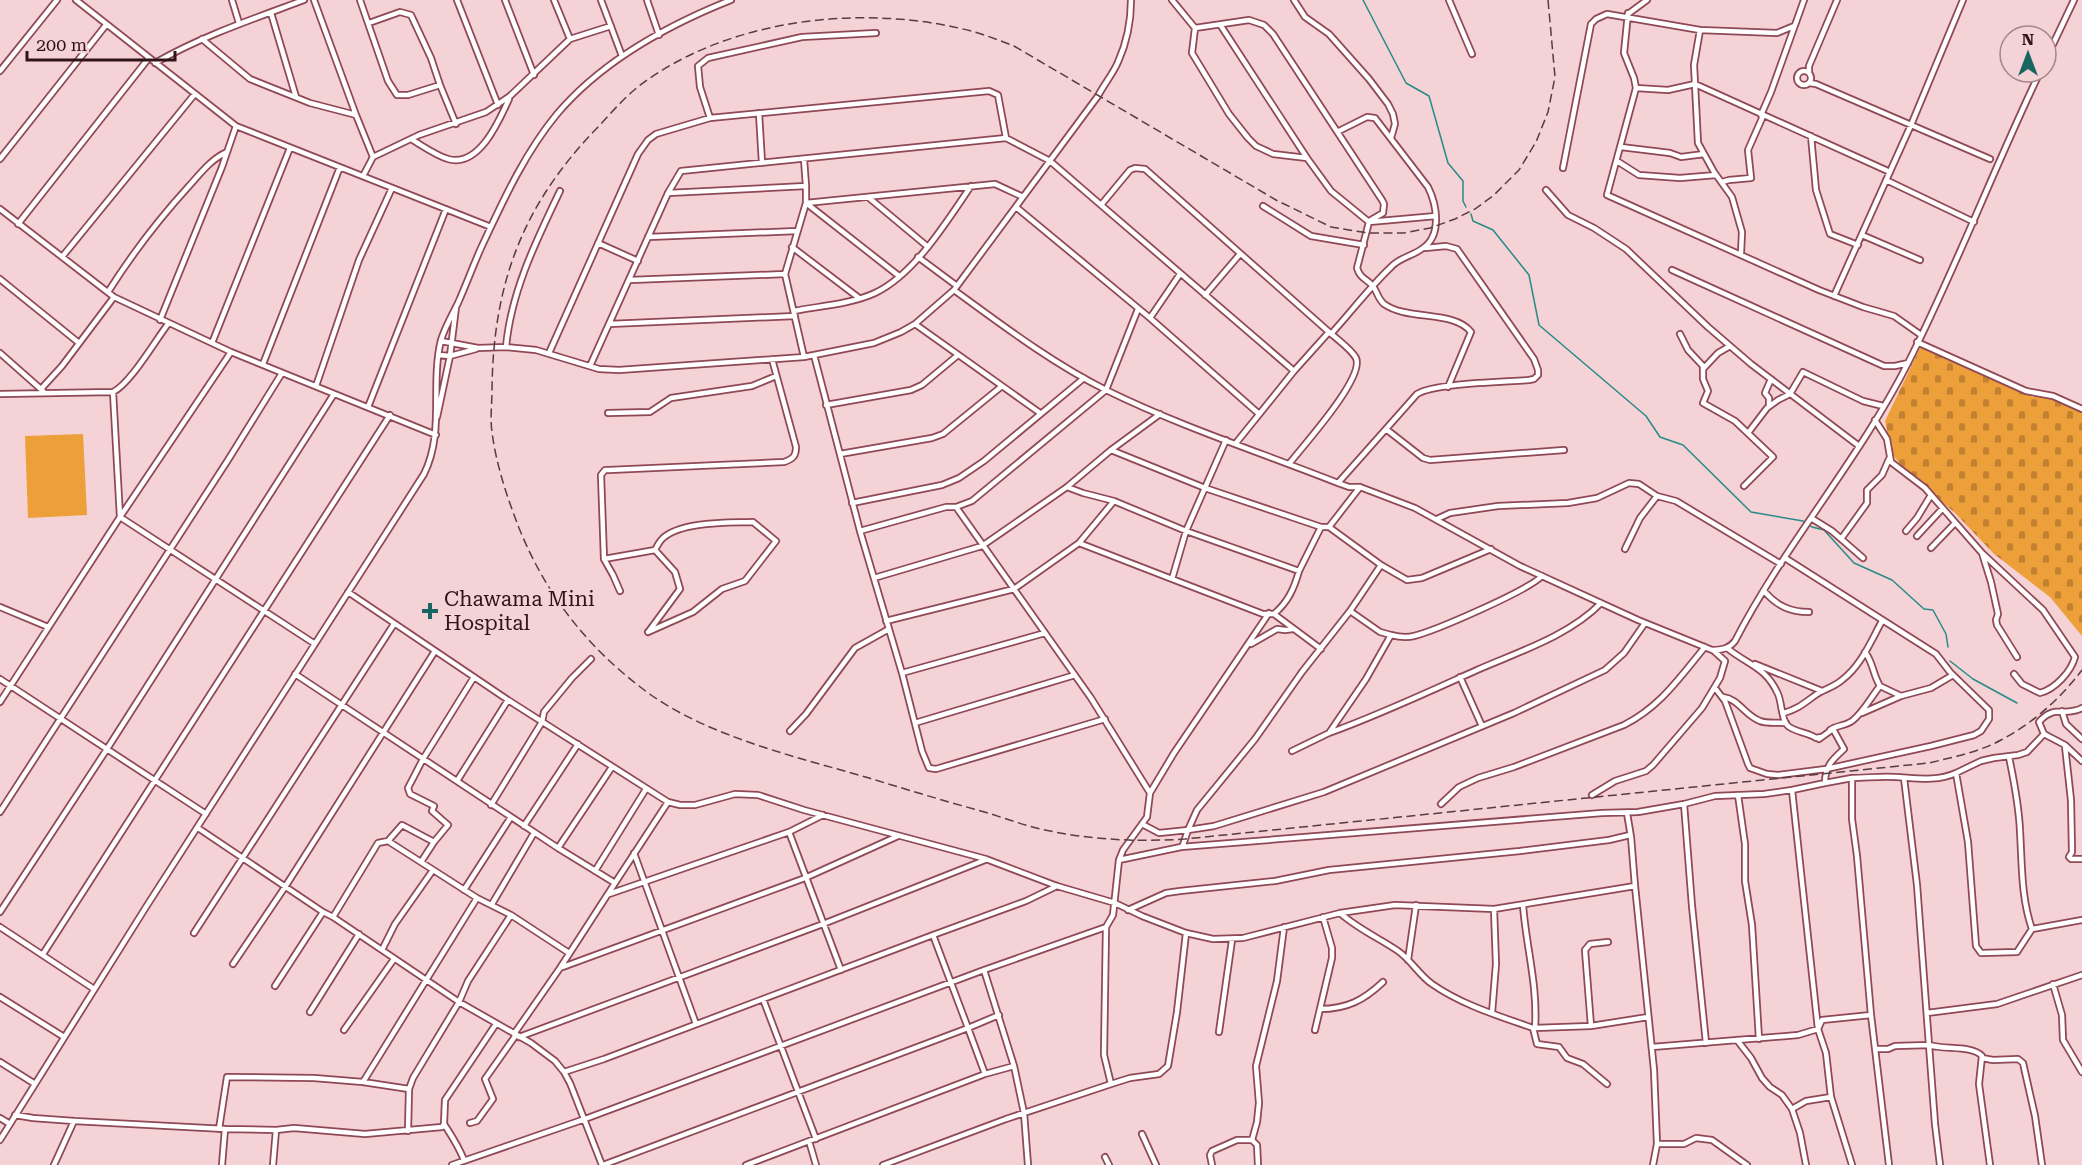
<svg xmlns="http://www.w3.org/2000/svg" width="2082" height="1165" font-family="'Roboto Serif',serif">
<defs>
<pattern id="cemetery-stones" width="16" height="16" patternUnits="userSpaceOnUse" patternTransform="scale(1.5)"><rect width="16" height="16" fill="#eda03a"/><path d="M2 7V4a2 2 0 0 1 4 0v3zM10 15v-3a2 2 0 0 1 4 0v3z" fill="#c18130"/></pattern>
</defs>
<rect width="100%" height="100%" fill="#f4d2d6"/>
<path fill="url(#cemetery-stones)" d="M 1921,346 L 2033,397 L 2049,396 L 2082,409 L 2082,636 L 2050,597 L 1994,554 L 1955,513 L 1905,470 L 1892,454 L 1885,421 Z"/>
<path fill="#eda03a" d="M 83,434 L 87,515 L 28,518 L 25,436 Z"/>
<g fill="none" stroke-linecap="round" stroke-linejoin="round">
<path stroke="#278b87" stroke-width="1.5" d="M 1363,0 L 1406,83 L 1429,96 L 1448,163 L 1463,181 L 1463,201 L 1466,207
M 1471,214 L 1473,221 L 1493,230 L 1529,275 L 1539,325 L 1646,416 L 1660,437 L 1683,445 L 1751,512 L 1803,521 L 1812,527 L 1824,530 L 1854,563 L 1892,580 L 1924,609 L 1933,610 L 1946,634 L 1948,647
M 1950,661 L 1973,679 L 2017,703"/>
<g stroke="#8f4855" stroke-width="8">
<path id="street" d="M 76,0 L 236,126 L 491,227
M 232,0 L 239,23
M 314,0 L 356,115
M 360,0 L 388,81 L 397,95 L 408,95 L 440,85 L 456,124
M 457,0 L 498,105
M 505,0 L 534,75
M 554,0 L 570,39
M 601,0 L 622,56
M 647,0 L 659,35
M 1172,0 L 1195,28 L 1249,20 L 1264,25 L 1273,34 L 1382,200 L 1384,204 L 1383,213 L 1371,220
M 1294,0 L 1305,17 L 1329,34 L 1369,79 L 1388,104 L 1393,114 L 1395,124 L 1391,138
M 1449,0 L 1472,54
M 271,13 L 296,97
M 1628,13 L 1624,53 L 1634,78 L 1636,88 L 1607,195 L 1819,290 L 1863,307 L 1894,316 L 1921,335
M 1628,14 L 1647,0
M 369,23 L 400,12 L 411,15 L 431,58 L 440,85
M 1221,26 L 1307,158
M 1195,28 L 1192,53 L 1229,114 L 1248,138 L 1256,146 L 1273,154 L 1307,158 L 1331,191 L 1369,222 L 1436,216
M 1700,30 L 1694,65 L 1698,143 L 1714,172 L 1732,197 L 1742,232 L 1741,253
M 202,39 L 250,79 L 310,103 L 356,115 L 373,157 L 363,176
M 2046,59 L 2074,0
M 155,63 C 202,36 253,19 304,0
M1797 78a7 7 0 1 1 14 0a7 7 0 1 1-14 0Z
M 0,71 L 57,0
M 1809,73 L 1809,66 L 1837,0
M 1809,83 L 1816,84 L 1990,159
M 1636,88 L 1668,90 L 1695,84 L 1890,172
M 759,113 L 762,163
M 1761,115 L 1771,92 L 1804,0
M 710,118 L 700,87 L 698,66 L 708,58 L 802,37 L 876,33
M 1811,136 L 1816,190 L 1829,231 L 1830,234 L 1858,245
M 411,139 C 423,146 435,155 448,159 C 479,168 499,121 509,99
M 1621,147 L 1670,153 L 1681,157 L 1704,154
M 373,157 L 419,135 L 486,112 L 510,96 L 570,39 L 611,26
M 0,159 L 106,25
M 804,159 L 806,186
M 1617,161 L 1639,175 L 1680,178 L 1716,175
M 1563,168 L 1591,24 L 1596,19 L 1607,14 L 1700,30 L 1777,33 L 1794,26
M 1886,180 L 1974,222
M 1722,182 L 1729,180 L 1751,178 L 1748,150 L 1763,116
M 1546,190 L 1568,215 L 1594,228 L 1626,249 L 1708,327 L 1751,364 L 1859,446
M 668,193 L 806,186 L 806,203 L 899,276
M 868,197 L 928,247
M 1101,205 L 1294,371 L 1236,443
M 1263,206 L 1311,236 L 1364,245
M 1016,207 L 1150,318 L 1258,413
M 0,209 L 114,297 L 231,352 L 436,435
M 1369,222 L 1357,268 C 1360,278 1365,278 1372,285 C 1377,290 1377,298 1384,304 C 1408,321 1454,310 1471,332 L 1448,387
M 18,224 L 148,59
M 1862,235 L 1920,260
M 648,237 L 797,231
M 598,243 L 638,261
M 792,247 L 859,298
M 62,257 L 194,95
M 918,257 L 957,286
M 1672,270 L 1884,366 L 1895,366 L 1908,363
M 0,279 L 79,343
M 630,280 L 785,274
M 954,290 C 1002,325 1052,363 1106,390 C 1179,426 1262,453 1338,483 L 1349,487 L 1360,487 L 1415,508 L 1520,566 L 1638,620 L 1712,650 C 1721,650 1729,649 1735,641 C 1785,544 1859,460 1908,363 C 1956,268 1994,168 2040,72
M 108,292 C 132,254 158,220 189,186 C 200,174 211,159 227,152
M 1205,295 L 1240,254
M 1834,296 L 1911,125 L 1963,0
M 794,311 C 820,306 851,304 875,293 C 915,274 947,221 971,186
M 1150,318 L 1180,274
M 160,320 L 222,167 L 236,126
M 609,324 L 795,316
M 915,324 L 1040,413
M 1331,334 C 1351,312 1369,288 1391,267 C 1400,257 1413,256 1423,248 C 1442,235 1437,205 1428,187 L 1375,118 L 1367,117 L 1339,131
M 1680,334 L 1688,350 L 1703,366 L 1703,379 L 1708,391 L 1703,403 L 1735,421 L 1773,457 L 1744,486
M 441,341 L 478,348 L 506,347 L 536,350 L 599,369 L 619,370 L 804,357 L 874,343 L 901,332 L 915,324 L 954,290 L 1098,96 C 1104,84 1113,74 1118,62 C 1127,42 1131,22 1131,0
M 1917,342 L 2026,391 L 2053,396 L 2082,409
M 212,343 L 290,148
M 506,347 C 511,292 536,241 560,191
M 0,353 L 43,391
M 549,353 L 638,154 L 648,140 L 656,134 L 710,118 L 989,91 L 998,95 L 1006,138
M 439,355 L 450,356 L 476,349
M 814,355 L 860,531 L 902,673 L 922,751 L 929,768 L 936,769 L 1105,719
M 804,357 L 785,274 L 806,203 L 995,184 L 1023,197
M 263,364 L 340,167
M 590,366 L 668,193 L 681,171 L 1006,138 L 1050,161 L 1101,205 L 1130,170 L 1135,168 L 1145,169 L 1329,332 C 1337,339 1351,349 1356,358 C 1365,378 1302,447 1289,464
M 1703,369 L 1718,353 L 1730,346
M 1294,371 L 1329,332
M 316,386 L 359,260 L 392,188
M 41,389 L 62,366 L 114,297
M 113,392 L 120,517 L 315,644
M 0,394 L 113,392 C 130,384 155,341 168,324
M 826,405 L 911,390 L 922,385 L 958,355
M 1769,406 L 1769,398 L 1765,393 L 1771,379
M 368,407 L 446,209
M 608,413 L 650,412 L 671,398 L 752,386 L 776,376
M 437,417 L 450,356 L 456,307
M 1875,420 L 1887,439 L 1891,462 L 1925,488 L 1982,553 L 1991,582 L 1998,614 L 1996,620 L 1997,625 L 2017,657
M 1386,429 L 1423,458 L 1430,460 L 1564,450
M 1748,433 L 1767,408 L 1778,400 L 1790,394 L 1803,372 L 1863,401 L 1883,406
M 1111,450 L 1205,488 L 1321,527
M 840,454 L 932,438 L 943,434 L 1002,386
M 1338,483 L 1417,394 C 1434,383 1504,382 1529,380 L 1534,379 L 1538,375 L 1538,370 L 1534,359 L 1457,249 L 1446,246 L 1425,248
M 1067,487 L 1083,493 L 1114,501
M 852,503 L 942,485 L 959,478 L 984,461 L 1084,378
M 956,507 L 972,501 L 1106,390 L 1138,309
M 1811,518 L 1832,531 L 1863,558
M 1437,519 L 1450,513 L 1498,506 L 1568,503 L 1597,498 L 1629,483 L 1639,484 L 1657,496 L 1676,501 L 1781,564
M 1329,527 L 1381,565 L 1407,580 L 1422,578 L 1491,549
M 860,531 L 946,507 L 956,507 L 1091,698 L 1150,793
M 1906,531 L 1917,518 L 1931,495
M 1917,536 L 1942,509
M 1841,539 L 1867,503 L 1867,490 L 1882,475 L 1889,459
M 1079,543 L 1172,579 L 1186,531 L 1226,440
M 1931,548 L 1955,523
M 1625,549 L 1640,518 L 1657,496
M 1983,554 L 2043,610 L 2075,657 C 2071,672 2055,689 2040,693 L 2022,684 L 2014,674
M 604,559 L 655,550 C 657,546 660,541 663,538 C 682,521 728,523 753,522 L 776,541 L 745,581 L 722,589 L 693,612 L 648,632
M 1381,565 L 1350,611 L 1302,672 L 1255,739 L 1197,810 L 1188,830 L 1214,826 L 1324,792 L 1514,713 L 1605,670 L 1624,653 L 1645,623
M 874,578 L 982,546 L 1067,487 L 1111,450 L 1160,414
M 1172,579 L 1263,614 L 1274,614 C 1288,602 1294,589 1299,571
M 620,591 L 613,575 L 604,559 L 601,475 L 605,470 L 609,470 L 784,462 C 793,459 796,456 796,447 L 772,359
M 1764,591 C 1777,606 1790,612 1809,612
M 348,592 L 508,700 L 668,802 L 680,805 L 695,805 L 735,794 L 758,795 L 804,810 L 986,859 L 1057,886 L 1115,903 L 1142,916 L 1186,933 L 1213,939 L 1243,938 L 1340,913 L 1395,905 L 1494,909 L 1635,886 L 1654,1070 L 1657,1144 L 1653,1165
M 0,607 L 48,627
M 1274,614 L 1321,649
M 886,621 L 1014,589 L 1079,543 L 1114,501 L 1186,531 L 1299,571 L 1321,527 L 1329,527 L 1360,487
M 649,631 L 680,589 L 675,572 L 655,550
M 1391,635 C 1399,637 1406,638 1414,636 C 1437,630 1527,591 1542,576
M 1251,644 L 1277,629 L 1285,630 L 1293,629
M 1727,648 C 1748,665 1766,667 1778,694 C 1782,703 1781,718 1787,725 C 1793,732 1808,732 1816,738 L 1821,737
M 1755,664 L 1822,691
M 902,673 L 1045,633
M 295,674 L 558,848 L 615,883 L 668,802
M 1460,677 L 1482,726
M 0,679 L 206,814
M 1880,686 L 1901,696
M 1715,688 L 1725,701 L 1748,764 L 1750,768 L 1767,774 L 1778,775 L 1826,769 L 1931,746 L 1974,735 L 1981,731 L 1989,719 L 1989,710 L 1950,672 L 1936,654 L 1785,558
M 1723,697 C 1739,699 1745,716 1760,721 C 1767,724 1778,722 1786,723
M 0,702 L 120,517 L 231,352
M 2062,711 L 2066,724 L 2082,739
M 1784,713 C 1800,708 1804,703 1817,694 C 1825,689 1834,687 1842,680 C 1861,666 1871,641 1882,621
M 1862,713 L 1901,696 L 1931,688 L 1953,675
M 915,723 L 1075,675
M 1830,730 C 1837,725 1845,726 1852,721 C 1863,713 1871,697 1880,686 C 1873,675 1873,662 1865,652
M 790,731 L 806,714 L 855,648 L 889,629
M 1329,733 C 1379,715 1428,692 1477,670 C 1518,652 1569,636 1601,603
M 2044,734 L 2039,722 C 2054,704 2065,717 2082,708
M 1819,739 L 1833,729 L 1844,749 C 1832,760 1825,766 1825,783 L 1792,790 L 1818,1029 L 1826,1053 L 1831,1097 L 1852,1165
M 2065,746 L 2071,800 L 2072,852 L 2069,857 L 2071,859 L 2082,859
M 1292,751 L 1329,733 L 1366,679 L 1391,635 L 1380,632 L 1350,611
M 2009,757 C 2014,781 2019,806 2020,831 C 2022,863 2021,898 2032,929
M 1956,773 L 1981,761 L 1994,758 L 2018,755 L 2027,752 L 2044,734 L 2065,745 L 2082,761
M 1852,778 C 1866,778 1880,776 1895,777 C 1916,778 1936,782 1956,773 L 1968,842 L 1976,946 L 1981,953 L 2017,952 L 2032,929 L 2082,920
M 1904,778 L 1917,885 L 1929,1045 C 1944,1050 1972,1045 1982,1056 L 1979,1084 L 1990,1165
M 457,781 L 508,700
M 1592,795 L 1615,781 L 1646,771 L 1653,765 L 1702,708 L 1720,678 L 1725,661 L 1714,651
M 1738,795 L 1745,844 L 1745,881 L 1752,925 L 1759,1039
M 1441,804 L 1459,787 L 1478,778 L 1514,767 L 1624,725 C 1661,706 1679,678 1705,647
M 1684,804 L 1692,906 L 1706,1043
M 491,805 L 542,722 L 544,712 L 572,678 L 591,659
M 0,812 L 228,460 L 282,373
M 1627,813 L 1631,837 L 1635,886
M 1142,824 L 1159,833 L 1188,830 L 1183,845 L 1181,847
M 524,826 L 578,744
M 198,828 L 323,912 L 333,917 L 459,1002 L 531,1043 L 555,1061 L 564,1072 L 570,1083 L 602,1165
M 789,832 L 841,970
M 388,841 L 402,825 L 434,842
M 558,848 L 612,767
M 634,853 L 696,1024
M 1119,860 L 1181,847 L 1602,813 L 1638,812 L 1684,804 L 1715,796 L 1764,794 L 1792,790
M 421,862 L 434,842 L 448,825 L 432,811 L 434,806 L 410,794 L 408,788 L 423,759 L 474,677
M 595,871 L 646,789
M 464,890 L 511,817
M 609,894 L 789,832 L 823,815
M 492,904 L 534,833
M 1523,905 C 1526,946 1538,986 1535,1028
M 1128,910 L 1166,893 L 1180,891 L 1275,881 L 1329,870 L 1520,851 L 1609,840 L 1630,835
M 0,912 L 107,749 L 334,394
M 1340,913 C 1358,929 1379,938 1398,951 C 1411,960 1419,975 1432,984 C 1462,1005 1499,1016 1533,1028 L 1537,1044 L 1559,1047 L 1567,1058 L 1583,1064 L 1607,1084
M 333,917 L 378,843 L 388,841 L 477,898 L 511,915 L 569,953
M 0,927 L 94,989
M 194,933 L 394,624
M 382,950 L 395,924 L 433,870
M 43,954 L 390,415
M 1408,960 L 1416,905
M 233,964 L 285,887 L 435,651
M 560,968 L 805,878 L 898,836
M 984,970 L 1014,1066 L 1024,1113 L 1028,1165
M 2053,984 L 2062,1015 L 2063,1040 L 2082,1072
M 275,986 L 323,912
M 0,997 L 64,1037
M 763,999 L 816,1139
M 1320,1009 C 1347,1009 1364,1000 1383,982
M 310,1012 L 359,934
M 1492,1013 L 1496,964 L 1494,909
M 1927,1013 L 1997,1004 L 2082,975
M 999,1015 L 968,1028 L 933,935 L 1026,901 L 1057,886
M 1871,1015 L 1889,1165
M 1591,1026 L 1585,950 L 1590,944 L 1608,942
M 1534,1028 L 1591,1026 L 1648,1017
M 344,1030 L 394,959
M 1315,1030 L 1332,958 L 1332,948 L 1323,917
M 1219,1032 L 1232,940
M 514,1034 L 560,968 L 615,883
M 519,1037 L 823,924 L 985,860
M 1737,1040 L 1751,1058 L 1762,1078 L 1770,1087 L 1782,1095 L 1792,1109 L 1806,1101 L 1831,1097
M 1652,1047 L 1798,1035 L 1818,1029 L 1822,1020 L 1871,1015 L 1857,856 L 1852,819 L 1852,778 L 1825,783
M 1876,1049 L 1888,1049 L 1895,1046 L 1929,1045 L 1935,1124 L 1940,1165
M 1982,1058 L 1993,1060 L 2018,1059 L 2023,1063 L 2035,1116 L 2042,1165
M 0,1062 L 35,1084
M 564,1072 L 604,1059 L 933,935
M 363,1082 L 477,898
M 1111,1084 L 1130,1078 L 1159,1074 L 1168,1066 L 1177,1012 L 1186,933
M 1792,1109 L 1800,1133 L 1806,1165
M 15,1115 L 33,1118 L 74,1121 L 225,1129 L 276,1130 L 294,1128 L 365,1134 L 442,1127 L 444,1124 L 445,1100 L 496,1024
M 0,1118 L 10,1124
M 470,1123 L 477,1121 L 493,1099 L 485,1079 L 516,1035
M 444,1124 C 453,1138 458,1145 464,1160
M 219,1129 L 227,1077 L 314,1078 L 363,1082 L 409,1089 L 413,1078 L 459,1002 L 468,981 L 511,915
M 408,1131 L 409,1089
M 1142,1134 L 1156,1165
M 0,1140 L 146,907 L 424,474 C 445,432 430,385 441,340 C 445,327 452,315 458,303 C 466,285 473,266 481,248 C 503,201 524,154 557,114 C 602,61 668,25 731,0
M 1252,1140 L 1257,1122 L 1259,1103 L 1256,1066 L 1277,981 L 1284,927
M 1252,1140 L 1257,1145 L 1258,1165
M 809,1141 L 816,1165
M 1657,1144 L 1684,1144 L 1696,1138 L 1712,1140 L 1747,1165
M 1105,1157 L 1109,1165
M 54,1165 L 74,1121
M 222,1165 L 225,1129
M 273,1165 L 276,1130
M 452,1165 L 585,1119 L 984,970 L 1106,927 L 1113,915 L 1119,860 L 1123,850 L 1147,817 L 1150,793 L 1174,753 L 1269,613
M 603,1165 L 968,1028 L 985,1074
M 746,1165 L 985,1074 L 1014,1066
M 883,1165 L 1006,1119 L 1111,1084 L 1104,1055 L 1106,927
M 1212,1165 L 1210,1155 L 1212,1151 L 1237,1140 L 1252,1140"/>
</g>
<use href="#street" stroke="#fff" stroke-width="4.5"/>
<path stroke="#593b40" stroke-width="1.5" stroke-dasharray="9 4.5" stroke-linecap="butt" d="M 1548,0 L 1555,77 L 1548,112 L 1536,142 L 1519,170 L 1494,195 L 1475,209 L 1455,219 L 1430,228 L 1404,233 L 1368,233 L 1331,227 L 1276,200 L 1014,46 C 1001,41 988,36 975,32 C 867,3 730,17 639,86 C 624,98 611,113 598,127 C 523,204 493,283 492,390 C 492,404 490,418 492,432 C 496,464 507,497 519,528 C 547,597 590,651 651,695 C 713,738 797,757 869,778 C 908,790 948,802 988,813 C 1007,819 1026,826 1045,830 C 1091,840 1138,842 1185,839 L 1929,763 C 1953,757 1979,752 2001,740 C 2033,723 2060,699 2082,670"/>
</g>
<path fill="#186561" stroke="#f4d2d6" stroke-width="2" d="M427 602h6v6h6v6h-6v6h-6v-6h-6v-6h6z"/>
<g text-anchor="middle" dominant-baseline="central" stroke-width="5" stroke-linejoin="round" paint-order="stroke">
<g font-size="21" fill="#311419" stroke="#f4d2d6" text-anchor="start">
<text x="444" y="599">Chawama Mini<tspan x="444" dy="24">Hospital</tspan></text>
</g>
</g>
<g transform="translate(2028 54)"><circle r="28" fill="#f4d2d6" stroke="#a6868a" stroke-width="1.5"/>
<path d="M0-4.5L10 22L0 15L-10 22Z" fill="#186561"/>
<text y="-9" font-size="16" font-weight="bold" text-anchor="middle" fill="#311419">N</text>
</g>
<path d="M27 51v9h148v-9" fill="none" stroke="#311419" stroke-width="3"/>
<text x="36" y="51" font-size="18" fill="#311419" stroke="#f4d2d6" stroke-width="4.5" paint-order="stroke">200 m</text>
</svg>
